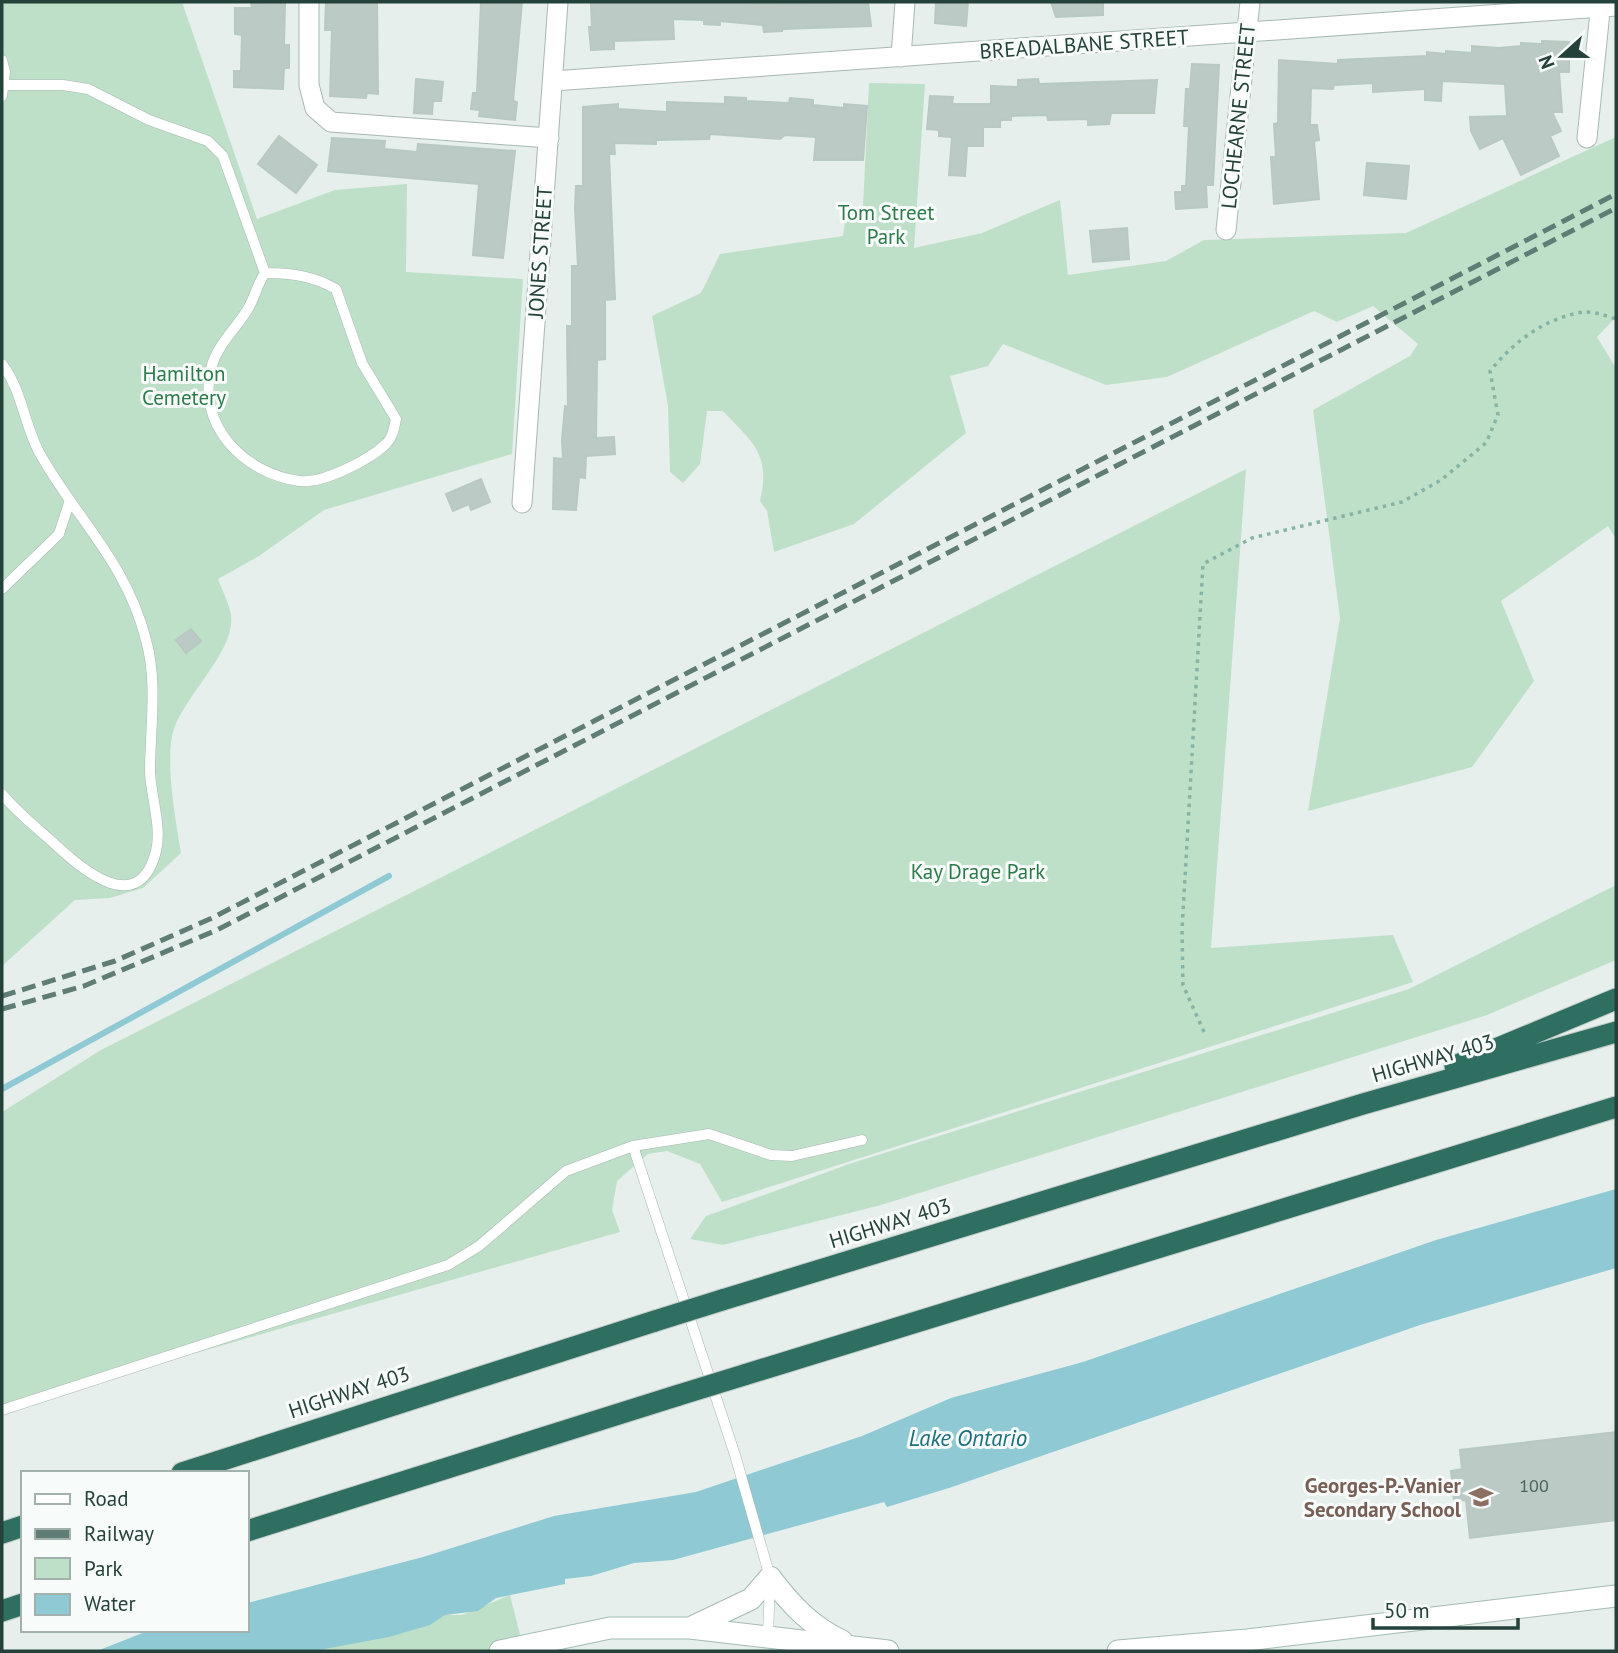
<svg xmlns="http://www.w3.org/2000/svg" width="1618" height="1653" font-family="'PT Sans',sans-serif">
<rect width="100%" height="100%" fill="#e6efeb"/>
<path fill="#bfe0c8" d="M 2,2 L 182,2 L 257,219 L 335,190 L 407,184 L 406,272 L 523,279 L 512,454 L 324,510 L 259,556 L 218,579 C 222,590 229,603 231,615 C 236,650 185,695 174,729 C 164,758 176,822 181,853 L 143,888 L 110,898 L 75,900 L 2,966 Z
M 869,83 L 925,84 L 914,248 L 982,233 L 1060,200 L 1068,275 L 1166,261 L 1204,240 L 1406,233 L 1616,137 L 1616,317 L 1597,337 L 1616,368 L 1616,539 L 1608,526 L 1501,601 L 1534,681 L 1472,767 L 1308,811 L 1340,618 L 1313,410 L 1410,356 L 1418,344 L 1373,306 L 1337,322 L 1314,311 L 1167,377 L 1106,385 L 1003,344 L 988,366 L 950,376 L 966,433 L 854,524 L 774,552 L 767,511 L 760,501 C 771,454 753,443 723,411 L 707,411 L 700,464 L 683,483 L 670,472 L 668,406 L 652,316 L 701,293 L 720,254 L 843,236 L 846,214 L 863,207 Z
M 1246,469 L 1211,948 L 1393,935 L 1413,982 L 722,1202 L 700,1164 L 667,1151 L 648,1154 L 617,1181 L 612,1210 L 620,1232 L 2,1408 L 2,1112 L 101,1050 Z
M 1616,885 L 1616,960 L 1487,1015 L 881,1205 L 723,1245 L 690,1239 L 706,1216 L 849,1164 L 1409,989 Z
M 510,1595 L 524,1651 L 314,1651 L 413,1630 L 445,1615 L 462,1615 Z"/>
<path fill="#8ec9d4" d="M 1616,1189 L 1616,1268 L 1420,1325 L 949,1488 L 887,1507 L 884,1502 L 673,1560 L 634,1563 L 591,1576 L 565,1579 L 565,1584 L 496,1598 L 478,1611 L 445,1615 L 430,1625 L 389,1637 L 314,1651 L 97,1651 L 150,1630 L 247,1630 L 247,1603 L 423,1557 L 554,1516 L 696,1492 L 862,1436 L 951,1398 L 1083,1362 L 1436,1240 Z"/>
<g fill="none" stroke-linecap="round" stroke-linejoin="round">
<path stroke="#8ec9d4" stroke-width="6" d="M 2,1089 L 389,876"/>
</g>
<path fill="#bbcac4" stroke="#b8c9c2" stroke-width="2" d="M 285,2 L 284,45 L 289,45 L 289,68 L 284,68 L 283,89 L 234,87 L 234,71 L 241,71 L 242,35 L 235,34 L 235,8 L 252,8 L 251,3 Z
M 326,2 L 377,2 L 378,94 L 367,93 L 366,98 L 330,96 L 332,30 L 325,30 Z
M 481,2 L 522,2 L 513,101 L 517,102 L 515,120 L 479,116 L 480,110 L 471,109 L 473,93 L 477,93 Z
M 751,2 L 751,4 L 868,2 L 871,26 L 782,29 L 782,31 L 764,32 L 763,25 L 720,21 L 720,25 L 704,24 L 704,20 L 673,19 L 674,39 L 614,41 L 614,49 L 591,50 L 589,27 L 592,27 L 591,3 L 594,2 Z
M 936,2 L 968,2 L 966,26 L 935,23 Z
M 1051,2 L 1103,2 L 1103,15 L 1056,17 Z
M 1542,41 L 1569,42 L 1569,72 L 1559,72 L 1562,112 L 1552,112 L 1561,131 L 1550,136 L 1559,156 L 1521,175 L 1503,138 L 1480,149 L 1471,131 L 1470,117 L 1507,116 L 1505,84 L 1442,81 L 1441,101 L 1425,100 L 1425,89 L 1373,92 L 1373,83 L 1334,85 L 1333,89 L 1311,88 L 1310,125 L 1317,125 L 1319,140 L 1314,141 L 1319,199 L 1274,204 L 1271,157 L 1276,157 L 1274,124 L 1278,123 L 1279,60 L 1338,64 L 1338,60 L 1427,56 L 1427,52 L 1446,54 L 1446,51 L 1472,53 L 1472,46 L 1499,48 L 1521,46 L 1521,43 L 1542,44 Z
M 1192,64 L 1219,65 L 1213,185 L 1206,185 L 1207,207 L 1176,209 L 1175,192 L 1182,192 L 1182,186 L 1186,186 L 1189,126 L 1184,126 L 1186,89 L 1190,89 Z
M 416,79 L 443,82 L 441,101 L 433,101 L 432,114 L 414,113 Z
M 1038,79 L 1039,84 L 1157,80 L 1154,113 L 1111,113 L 1109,124 L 1088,125 L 1088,119 L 1048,120 L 1047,115 L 1011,116 L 1011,120 L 1000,120 L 1000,127 L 983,127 L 983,146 L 967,146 L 965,176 L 949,175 L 952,137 L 939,136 L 939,130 L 927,129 L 930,96 L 953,97 L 952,104 L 991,104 L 991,86 L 1018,87 L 1018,80 Z
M 725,97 L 746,98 L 746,101 L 789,103 L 790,98 L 813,100 L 813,105 L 844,108 L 844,104 L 867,106 L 863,160 L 814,160 L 816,137 L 785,135 L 780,139 L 710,134 L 709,139 L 656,140 L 656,144 L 614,143 L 615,154 L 609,154 L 615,299 L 605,300 L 605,359 L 597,360 L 596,438 L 614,437 L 615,454 L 586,456 L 585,478 L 579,477 L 576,510 L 553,509 L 554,458 L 563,459 L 562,440 L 565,406 L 568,407 L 567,326 L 572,326 L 572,266 L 578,266 L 575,207 L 576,186 L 583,186 L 583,107 L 618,104 L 618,109 L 667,112 L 667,102 L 725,104 Z
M 279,136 L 317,165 L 296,193 L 258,164 Z
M 332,138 L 385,141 L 384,149 L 417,152 L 418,144 L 515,151 L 503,258 L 473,255 L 479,184 L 328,171 Z
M 1367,163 L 1409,166 L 1406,199 L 1364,195 Z
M 1127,228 L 1129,259 L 1093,262 L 1090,231 Z
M 481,479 L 490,502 L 471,510 L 469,504 L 453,511 L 446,494 Z
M 191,629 L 201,641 L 186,653 L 176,640 Z
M 1616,1432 L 1616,1520 L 1470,1538 L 1466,1500 L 1454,1501 L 1451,1471 L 1462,1469 L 1460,1450 Z"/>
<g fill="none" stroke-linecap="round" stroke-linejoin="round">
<g stroke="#a8b8b2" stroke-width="11">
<path id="lane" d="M 2,60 L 5,72 L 2,96
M 4,85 L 63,85 L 88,89 L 149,120 L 208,141 L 223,156 L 265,273
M 265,273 C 292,273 313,276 336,289 L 362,363 L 396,419 C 394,428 393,437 386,444 C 369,460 323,484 299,481 C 243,473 195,424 212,365 C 219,342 238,327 249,307 C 255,296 258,283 265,273 Z
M 2,364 C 22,390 24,424 39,452 C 76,519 126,561 146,640 C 158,683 150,728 150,772 C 151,796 162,828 156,851 C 138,922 77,865 48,838 C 32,824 15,810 2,794
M 2,589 L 59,534 L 70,500
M 633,1146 L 735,1455 L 764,1556 L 770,1577 L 768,1637
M 2,1410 L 448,1265 L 479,1246 L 566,1171 L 633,1146 L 709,1134 L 771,1155 L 792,1156 L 862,1140"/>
</g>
<g stroke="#a8b8b2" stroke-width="21">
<path id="street" d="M 309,2 L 309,85 L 315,108 L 331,122 L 549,138
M 901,57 L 905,2
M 553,81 L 1616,6
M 1587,138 L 1601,2
M 1226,230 L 1250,2
M 522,503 L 558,2"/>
</g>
<g stroke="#a4bbb3" stroke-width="23">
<path id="secondary" d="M 692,1627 L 751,1599 L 770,1577 C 791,1605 811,1626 842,1641
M 500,1651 L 610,1628 L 690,1628 L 888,1651
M 1118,1651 L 1247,1640 L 1616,1596"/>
</g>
<g stroke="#c2cac8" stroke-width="23">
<path id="highway" d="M 1455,1066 L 1616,999
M 722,1300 L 1363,1104 L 1616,1032
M 744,1375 L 1616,1107
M 182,1473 L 655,1321
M 247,1531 L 679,1395
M 2,1533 L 23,1526
M 2,1611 L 23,1604"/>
</g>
<path stroke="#86b3a5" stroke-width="3.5" stroke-dasharray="3.5 5" stroke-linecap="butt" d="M 1204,1032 L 1183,985 L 1182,930 L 1203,564 L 1252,538 L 1402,502 L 1441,480 L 1486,443 L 1498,415 L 1490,371 C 1515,341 1543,319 1583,312 C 1593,311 1607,316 1616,319"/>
<use href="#lane" stroke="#fff" stroke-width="10"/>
<use href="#street" stroke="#fff" stroke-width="19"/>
<use href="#secondary" stroke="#fff" stroke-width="21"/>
<use href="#highway" stroke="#2f6f62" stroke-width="21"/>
<path stroke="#5f7d75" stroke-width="5" stroke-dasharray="14 7" stroke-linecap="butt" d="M 2,996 L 115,961 L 212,918 L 1616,194
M 2,1009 L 84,986 L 217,930 L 1616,208"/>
<g stroke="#c2cac8" stroke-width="23" stroke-linecap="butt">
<path id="highway-bridge" d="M 655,1321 L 722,1300
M 679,1395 L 744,1375"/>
</g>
<use href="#highway-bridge" stroke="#2f6f62" stroke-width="21"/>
</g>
<defs>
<g id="school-bare" transform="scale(1.89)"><path d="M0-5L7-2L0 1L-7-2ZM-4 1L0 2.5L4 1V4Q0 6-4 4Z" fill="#8d6e63" stroke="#f7fbf9" stroke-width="2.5" paint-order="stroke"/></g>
</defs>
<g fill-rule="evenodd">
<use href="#school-bare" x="1481" y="1497"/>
</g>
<g text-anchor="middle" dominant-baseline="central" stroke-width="6" stroke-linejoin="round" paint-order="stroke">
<g font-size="18" fill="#4a645c">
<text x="1534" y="1485">100</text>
</g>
<g font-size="21" fill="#24423a" stroke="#f7fbf9">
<text transform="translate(1084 44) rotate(-4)">BREADALBANE STREET</text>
<text transform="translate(1238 116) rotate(-84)">LOCHEARNE STREET</text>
<text transform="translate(540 252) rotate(-86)">JONES STREET</text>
<text transform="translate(1433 1058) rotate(-16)">HIGHWAY 403</text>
<text transform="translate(890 1223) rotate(-17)">HIGHWAY 403</text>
<text transform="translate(349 1392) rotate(-18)">HIGHWAY 403</text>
</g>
<g font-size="21" fill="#2d7a4b" stroke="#f7fbf9">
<text x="886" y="212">Tom Street<tspan x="886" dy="24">Park</tspan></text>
<text x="184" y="373">Hamilton<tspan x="184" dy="24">Cemetery</tspan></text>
<text x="978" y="871">Kay Drage Park</text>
</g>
<g font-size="21" font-weight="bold" fill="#785e54" stroke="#f7fbf9" text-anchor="end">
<text x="1461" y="1485">Georges-P.-Vanier<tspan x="1461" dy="24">Secondary School</tspan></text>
</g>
<g font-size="23" font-style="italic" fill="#1c6f80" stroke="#f7fbf9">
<text x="968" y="1437">Lake Ontario</text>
</g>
</g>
<rect width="1618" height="1653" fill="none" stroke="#24423a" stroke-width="7"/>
<rect x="21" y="1471" width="228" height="161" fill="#f7fbf9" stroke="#a3b1ad" stroke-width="2"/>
<rect x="35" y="1494" width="35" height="10" fill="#ffffff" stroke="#a3b1ad" stroke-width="2"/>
<text x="84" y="1506" font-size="21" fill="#24423a">Road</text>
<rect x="35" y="1529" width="35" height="10" fill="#5f7d75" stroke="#a3b1ad" stroke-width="2"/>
<text x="84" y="1541" font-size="21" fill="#24423a">Railway</text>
<rect x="35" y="1558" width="35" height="21" fill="#bfe0c8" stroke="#a3b1ad" stroke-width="2"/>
<text x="84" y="1576" font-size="21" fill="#24423a">Park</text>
<rect x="35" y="1594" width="35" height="21" fill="#8ec9d4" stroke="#a3b1ad" stroke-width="2"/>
<text x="84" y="1611" font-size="21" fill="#24423a">Water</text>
<g transform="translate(1562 56) rotate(249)" stroke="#f7fbf9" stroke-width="5" paint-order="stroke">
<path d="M0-5L12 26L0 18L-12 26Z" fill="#24423a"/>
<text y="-10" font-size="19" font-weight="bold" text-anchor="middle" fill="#24423a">N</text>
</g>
<path d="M1373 1618v10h145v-10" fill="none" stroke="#24423a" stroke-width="3.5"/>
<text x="1384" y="1618" font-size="21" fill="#24423a" stroke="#f7fbf9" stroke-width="5" paint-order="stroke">50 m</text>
</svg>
